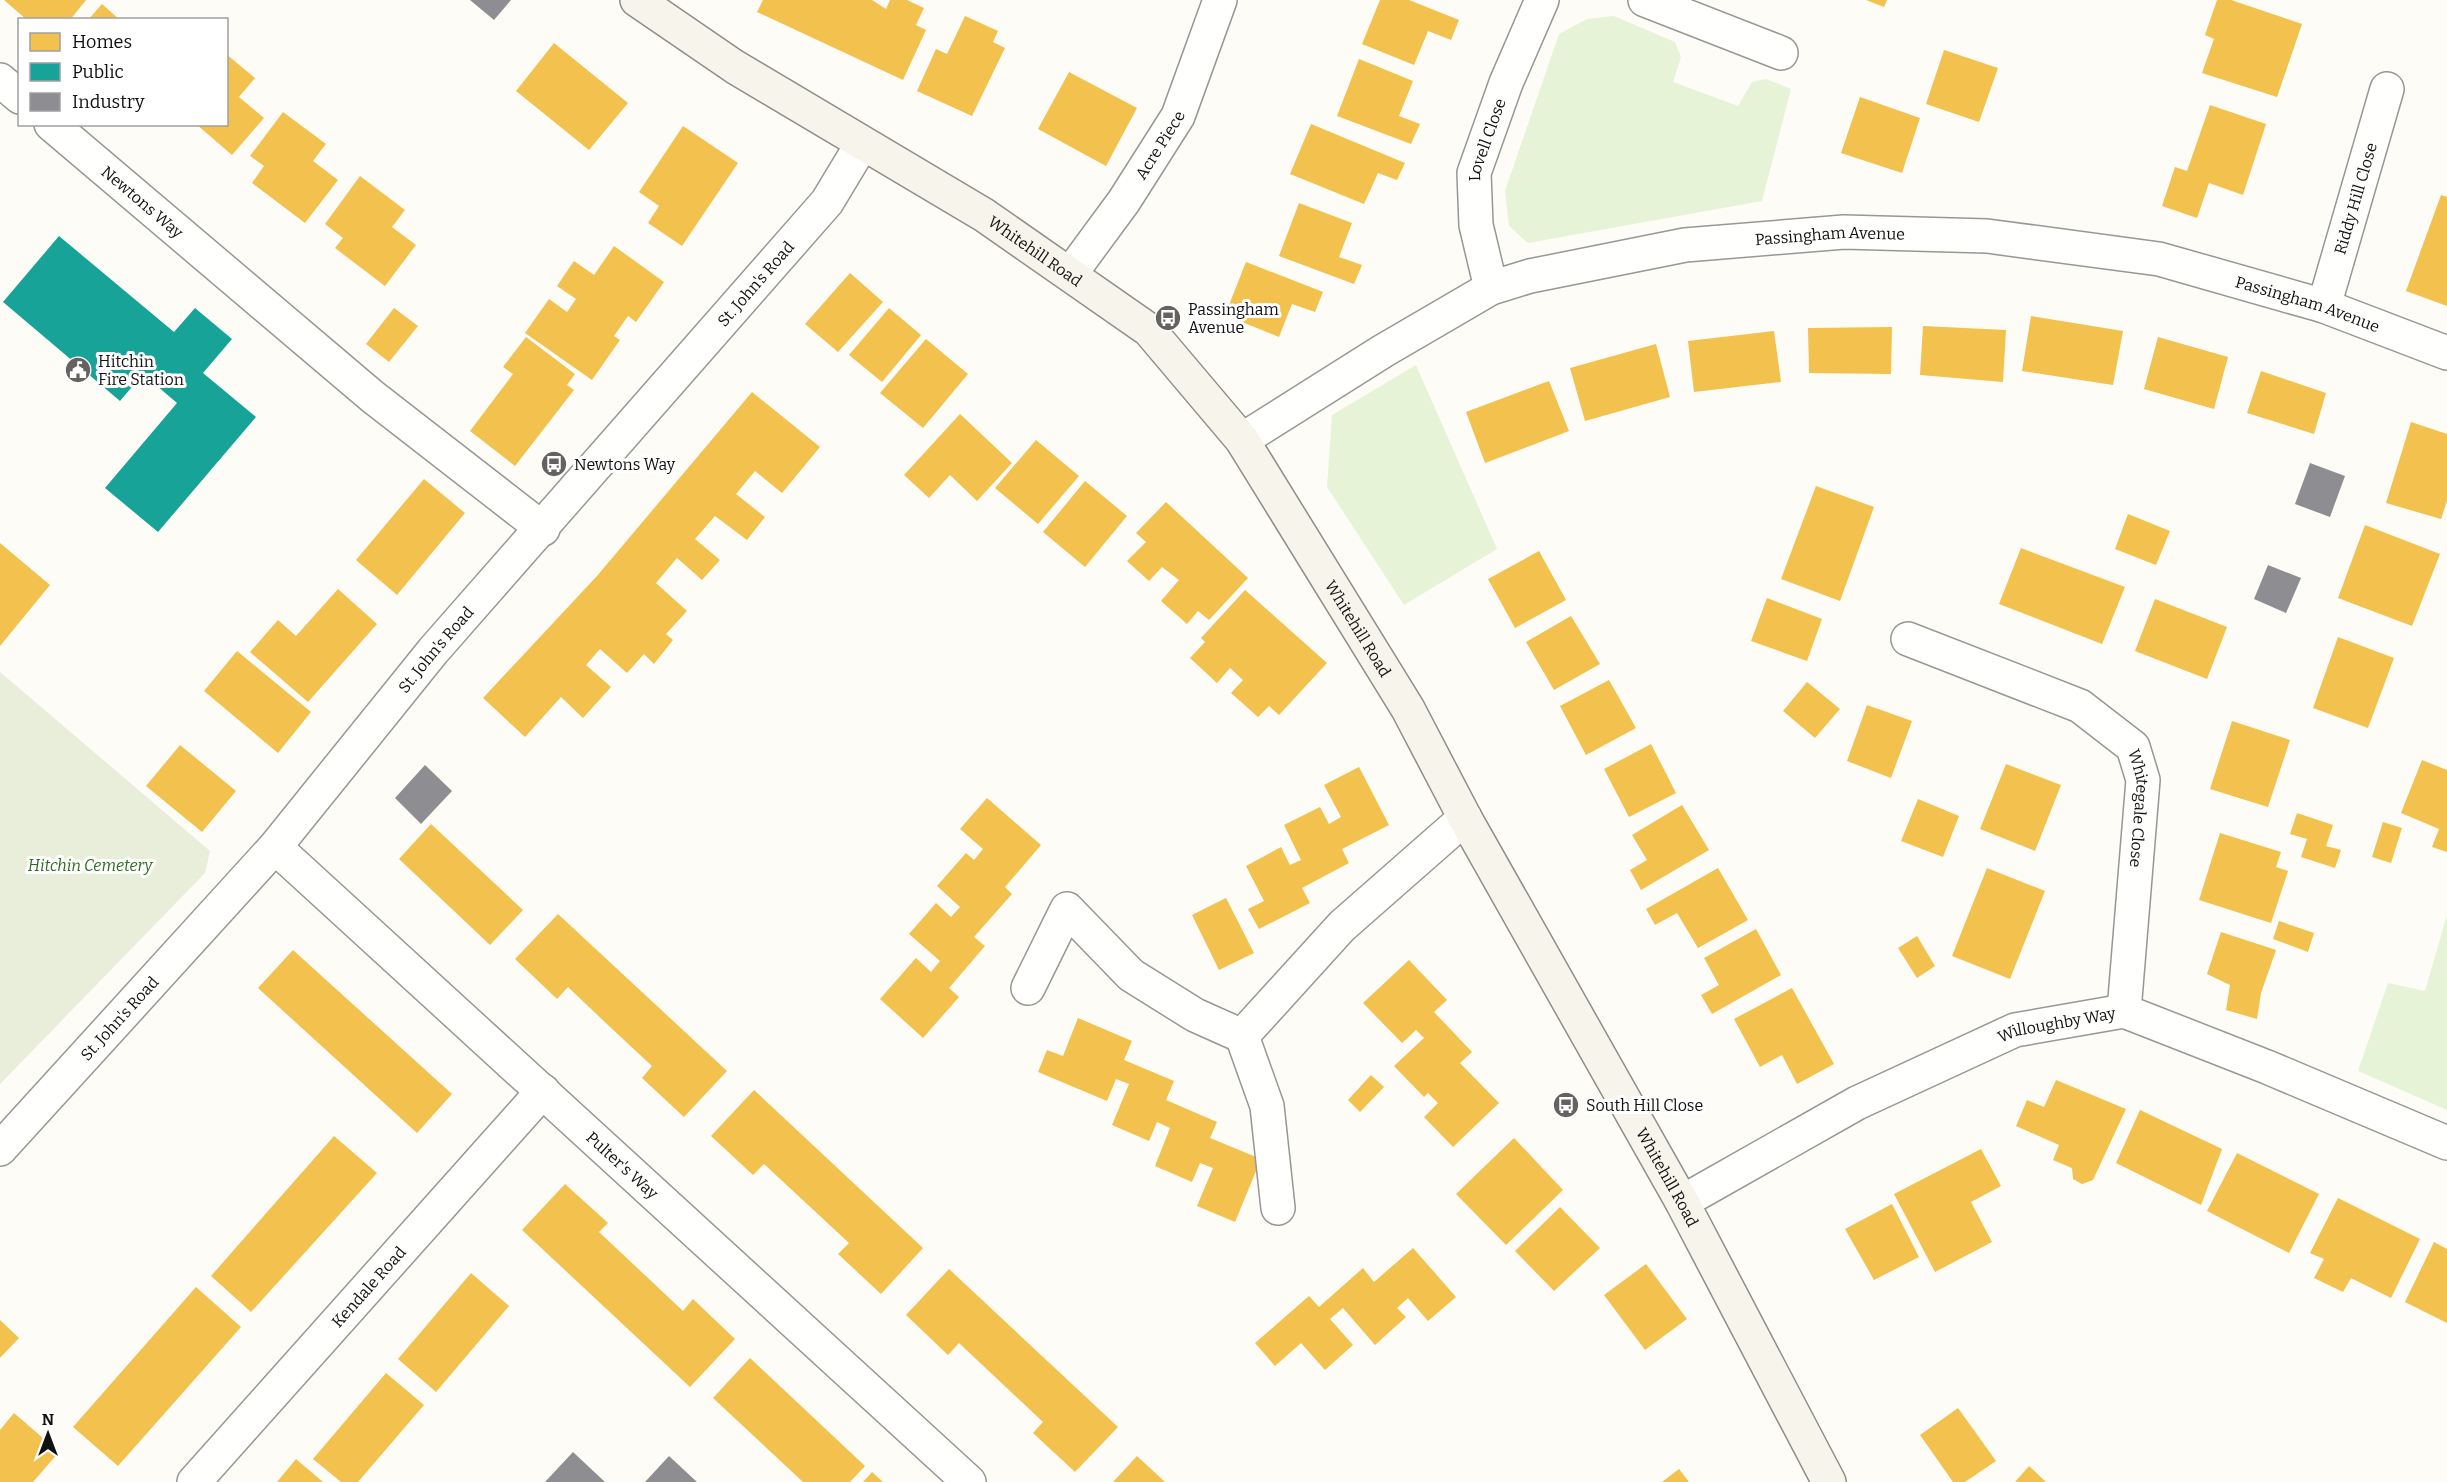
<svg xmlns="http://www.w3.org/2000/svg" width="2447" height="1482" font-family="Bitter,serif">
<rect width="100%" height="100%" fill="#fdfcf7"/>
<path fill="#e7f3d7" d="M 1614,16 L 1675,42 L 1681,57 L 1673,82 L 1738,106 L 1752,82 L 1766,79 L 1791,89 L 1762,201 L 1528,243 L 1509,226 L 1505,191 L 1559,34 L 1587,19 Z
M 1416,365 L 1497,549 L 1404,605 L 1327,487 L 1332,415 Z
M 2447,915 L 2447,1110 L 2358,1071 L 2388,983 L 2425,991 Z"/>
<path fill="#e9eedb" d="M 0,672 L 210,851 L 205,873 L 0,1084 Z"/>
<path fill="#f2c14e" d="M 4,0 L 86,0 L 70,20 L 27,20 Z
M 763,0 L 872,0 L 886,9 L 890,0 L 907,0 L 924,8 L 916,25 L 926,30 L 903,80 L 757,12 Z
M 1380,0 L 1409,0 L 1459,20 L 1451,40 L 1428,31 L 1414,65 L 1362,44 Z
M 1866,0 L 1887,0 L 1884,7 Z
M 2217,0 L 2231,0 L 2302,24 L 2277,97 L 2202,73 L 2214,39 L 2205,35 Z
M 102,4 L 120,20 L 88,20 Z
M 965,16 L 998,31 L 993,42 L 1005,48 L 972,116 L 917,91 L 936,49 L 947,54 Z
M 554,43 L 628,103 L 589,150 L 516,91 Z
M 1944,50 L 1998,68 L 1979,122 L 1926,104 Z
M 226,54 L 255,78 L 239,97 L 264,118 L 232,155 L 196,124 L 226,124 Z
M 1359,59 L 1413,81 L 1399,116 L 1420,124 L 1411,144 L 1337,116 Z
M 1069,72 L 1137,108 L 1106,166 L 1038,129 Z
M 1860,97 L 1920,118 L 1902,173 L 1841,153 Z
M 2210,105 L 2266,124 L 2243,195 L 2209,183 L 2197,218 L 2162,206 L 2175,167 L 2187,171 Z
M 283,112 L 326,144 L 313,161 L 338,180 L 305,223 L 252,183 L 264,166 L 250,156 Z
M 1311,124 L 1405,163 L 1397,180 L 1378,173 L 1364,204 L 1290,174 Z
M 683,126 L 738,163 L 682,246 L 648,223 L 659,206 L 639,192 Z
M 360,176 L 405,210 L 392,227 L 416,245 L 385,286 L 335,248 L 343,238 L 325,224 Z
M 2441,195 L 2447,197 L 2447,306 L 2406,291 Z
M 1299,203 L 1352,223 L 1339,257 L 1362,265 L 1354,284 L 1279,256 Z
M 614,246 L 664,282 L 636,322 L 628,316 L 614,336 L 620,340 L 592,380 L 525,333 L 549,299 L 567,312 L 576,299 L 557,286 L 574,261 L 594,275 Z
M 1246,262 L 1323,292 L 1315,312 L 1292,304 L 1279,337 L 1225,315 Z
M 850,273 L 883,302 L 838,352 L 805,324 Z
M 394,308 L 418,326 L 389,362 L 366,344 Z
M 889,308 L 921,335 L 882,382 L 849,355 Z
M 2031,316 L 2123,331 L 2113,385 L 2022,371 Z
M 1923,326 L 2006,330 L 2003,382 L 1920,375 Z
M 1892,327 L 1891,374 L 1809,373 L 1808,328 Z
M 1774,331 L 1781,382 L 1694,392 L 1688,341 Z
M 526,337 L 575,374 L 567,385 L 574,390 L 515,466 L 470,431 L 513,374 L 503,367 Z
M 2158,337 L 2228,357 L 2214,409 L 2144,389 Z
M 926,339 L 968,374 L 923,428 L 880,393 Z
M 1656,344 L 1670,397 L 1585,421 L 1570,368 Z
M 2261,371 L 2326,393 L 2314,434 L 2247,413 Z
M 1549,381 L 1569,431 L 1485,463 L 1466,412 Z
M 752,392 L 820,447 L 782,493 L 755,471 L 736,494 L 765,517 L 747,540 L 715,516 L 695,539 L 720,560 L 702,580 L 677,558 L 656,583 L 687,611 L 666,634 L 673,640 L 654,664 L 644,654 L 627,673 L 600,649 L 586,665 L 611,687 L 583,718 L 561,697 L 525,737 L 483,698 L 597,576 Z
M 960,414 L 1012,463 L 977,501 L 950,475 L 929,498 L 904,475 Z
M 2411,422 L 2447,434 L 2447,501 L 2441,519 L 2386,503 Z
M 1036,440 L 1079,476 L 1038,524 L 995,488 Z
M 424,479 L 465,513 L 397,595 L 356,560 Z
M 1085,481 L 1127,516 L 1085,567 L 1043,532 Z
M 1816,486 L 1874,507 L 1840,601 L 1781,579 Z
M 1166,502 L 1248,578 L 1209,620 L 1198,611 L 1187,624 L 1161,601 L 1179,580 L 1162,567 L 1149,581 L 1127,561 L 1146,542 L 1136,533 Z
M 2128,514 L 2170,531 L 2156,565 L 2115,549 Z
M 2365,525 L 2440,554 L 2412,626 L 2338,598 Z
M 0,543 L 50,585 L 0,646 Z
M 2021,548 L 2125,587 L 2102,644 L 1999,604 Z
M 1539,551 L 1566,600 L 1515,628 L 1488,579 Z
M 338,589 L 377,624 L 308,702 L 250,652 L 278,620 L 296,636 Z
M 1245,590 L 1327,663 L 1279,715 L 1269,706 L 1258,717 L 1231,693 L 1243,680 L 1230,668 L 1217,683 L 1190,658 L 1205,642 L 1201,638 Z
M 1767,598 L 1822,619 L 1807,661 L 1751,641 Z
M 2155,599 L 2227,627 L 2207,679 L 2135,651 Z
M 1571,616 L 1600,664 L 1554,690 L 1526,642 Z
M 2338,637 L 2394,658 L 2368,728 L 2313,708 Z
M 237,651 L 311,712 L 278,753 L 204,691 Z
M 1609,680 L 1636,728 L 1586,755 L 1560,706 Z
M 1807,682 L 1840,709 L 1815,738 L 1783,711 Z
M 1867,705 L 1912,721 L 1891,778 L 1847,761 Z
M 2232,721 L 2290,740 L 2268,807 L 2210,789 Z
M 1651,744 L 1676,793 L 1629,817 L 1604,769 Z
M 180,745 L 236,791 L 202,832 L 146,786 Z
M 2422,760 L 2447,770 L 2447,852 L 2432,847 L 2439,829 L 2401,813 Z
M 2006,764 L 2061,785 L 2035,851 L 1980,829 Z
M 1359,767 L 1389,825 L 1342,849 L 1349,863 L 1302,888 L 1310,903 L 1259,929 L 1248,909 L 1264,901 L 1246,866 L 1281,847 L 1290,865 L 1301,860 L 1284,825 L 1320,807 L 1329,824 L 1341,817 L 1324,785 Z
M 987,798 L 1041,845 L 1005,887 L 1012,894 L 974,937 L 985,946 L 949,988 L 959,997 L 923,1038 L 880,999 L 916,958 L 931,972 L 940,961 L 909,934 L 936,903 L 951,917 L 960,907 L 937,886 L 966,853 L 974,860 L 983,849 L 960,829 Z
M 1918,799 L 1959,816 L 1943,857 L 1901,841 Z
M 1682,805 L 1709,850 L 1641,890 L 1630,870 L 1647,860 L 1632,835 Z
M 2297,813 L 2333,825 L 2326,846 L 2341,850 L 2335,868 L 2301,857 L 2307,839 L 2290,834 Z
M 2383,822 L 2402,828 L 2391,863 L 2372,857 Z
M 431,824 L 523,910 L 490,945 L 399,859 Z
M 2220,833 L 2281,852 L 2276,867 L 2288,871 L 2271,923 L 2199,900 Z
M 1718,868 L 1748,920 L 1698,948 L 1677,913 L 1655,925 L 1646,909 Z
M 1987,868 L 2045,891 L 2010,979 L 1952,956 Z
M 1226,898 L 1254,953 L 1219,970 L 1192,915 Z
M 558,914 L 727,1071 L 684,1117 L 642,1078 L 652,1066 L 609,1026 L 568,987 L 557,999 L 515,959 Z
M 2279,921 L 2314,933 L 2308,952 L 2273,939 Z
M 1756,929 L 1781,975 L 1712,1014 L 1701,995 L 1719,985 L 1704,958 Z
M 2221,932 L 2276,950 L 2261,993 L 2257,1019 L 2226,1010 L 2230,985 L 2207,974 Z
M 1917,936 L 1935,966 L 1917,978 L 1898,948 Z
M 293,950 L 452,1094 L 417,1133 L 258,988 Z
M 1409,960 L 1447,1000 L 1434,1012 L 1472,1052 L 1460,1063 L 1499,1103 L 1453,1147 L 1424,1117 L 1438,1103 L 1428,1093 L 1424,1097 L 1394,1066 L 1424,1038 L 1416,1030 L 1402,1043 L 1363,1003 Z
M 1792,988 L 1834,1064 L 1797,1084 L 1782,1055 L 1760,1067 L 1734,1019 Z
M 1078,1018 L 1132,1041 L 1124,1060 L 1174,1081 L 1166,1100 L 1217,1122 L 1210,1138 L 1261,1159 L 1235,1222 L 1197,1206 L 1213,1168 L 1200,1163 L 1192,1182 L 1155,1166 L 1170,1128 L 1157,1122 L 1149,1141 L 1112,1125 L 1129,1084 L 1116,1079 L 1107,1101 L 1038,1072 L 1047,1050 L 1063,1056 Z
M 1371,1075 L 1384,1087 L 1360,1112 L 1348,1100 Z
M 2056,1080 L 2126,1109 L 2093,1180 L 2082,1184 L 2073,1179 L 2072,1168 L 2053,1160 L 2059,1145 L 2016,1126 L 2027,1100 L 2044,1107 Z
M 754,1090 L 923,1248 L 881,1294 L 838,1254 L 849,1243 L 764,1164 L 753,1175 L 711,1136 Z
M 2140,1110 L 2222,1149 L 2201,1205 L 2116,1163 Z
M 334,1136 L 377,1173 L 251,1312 L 211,1276 Z
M 1514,1138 L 1563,1190 L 1506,1245 L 1456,1194 Z
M 1981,1149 L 2001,1186 L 1971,1202 L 1992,1242 L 1935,1272 L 1894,1194 Z
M 2237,1153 L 2319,1194 L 2289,1253 L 2207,1211 Z
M 565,1184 L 608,1223 L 599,1232 L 683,1311 L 693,1299 L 735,1339 L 690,1387 L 522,1230 Z
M 2338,1198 L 2420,1239 L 2391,1298 L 2351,1278 L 2343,1292 L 2314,1278 L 2324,1259 L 2310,1253 Z
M 1892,1204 L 1919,1257 L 1874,1280 L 1845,1229 Z
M 1560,1207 L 1600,1248 L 1554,1291 L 1515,1251 Z
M 2434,1242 L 2447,1249 L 2447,1323 L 2405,1302 Z
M 1413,1248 L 1456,1297 L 1428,1321 L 1408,1298 L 1397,1308 L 1406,1317 L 1375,1345 L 1343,1308 L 1330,1319 L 1353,1345 L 1325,1370 L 1301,1343 L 1275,1366 L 1255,1343 L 1309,1296 L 1319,1307 L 1363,1268 L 1374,1282 Z
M 1646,1264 L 1687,1319 L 1645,1350 L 1604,1295 Z
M 949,1269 L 1118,1427 L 1075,1472 L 1033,1433 L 1043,1422 L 959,1343 L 948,1355 L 906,1315 Z
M 471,1273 L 509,1306 L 436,1392 L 398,1359 Z
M 196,1287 L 241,1327 L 118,1466 L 73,1427 Z
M 0,1320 L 19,1338 L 0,1358 Z
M 750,1358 L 865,1466 L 850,1482 L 803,1482 L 713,1398 Z
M 386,1373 L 424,1405 L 358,1482 L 341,1482 L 313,1459 Z
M 1958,1408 L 1996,1461 L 1965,1482 L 1953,1482 L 1920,1435 Z
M 14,1413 L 59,1452 L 33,1482 L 0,1482 L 0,1430 Z
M 1137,1456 L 1165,1482 L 1113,1482 Z
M 296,1459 L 323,1482 L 277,1482 Z
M 2029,1466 L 2046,1482 L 2015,1482 Z
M 1679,1469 L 1689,1482 L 1662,1482 Z
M 872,1472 L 883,1482 L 863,1482 Z"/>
<path fill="#17a398" d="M 59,236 L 174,332 L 195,308 L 232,339 L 203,373 L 256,417 L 158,532 L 105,488 L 177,403 L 143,374 L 120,401 L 3,302 Z"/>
<path fill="#8d8d92" d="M 470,0 L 511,0 L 494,20 Z
M 2310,463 L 2345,476 L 2330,517 L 2295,504 Z
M 2268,565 L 2301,578 L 2286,613 L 2254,599 Z
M 425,765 L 452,791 L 421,824 L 395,798 Z
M 573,1452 L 605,1482 L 545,1482 Z
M 669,1456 L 697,1482 L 645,1482 Z"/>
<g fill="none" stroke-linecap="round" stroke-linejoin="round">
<g stroke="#979795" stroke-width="36">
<g id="street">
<path d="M 1645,0 L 1781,53"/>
<path d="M 0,80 L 20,97"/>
<path id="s1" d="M 51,124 L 373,397 L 543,529"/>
<path id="s2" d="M 1071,273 L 1124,201 L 1178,116 L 1220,0"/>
<path id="s3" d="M 1491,288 L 1476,225 L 1474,173 L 1506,83 L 1542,0"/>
<path id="s4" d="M 2324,306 L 2387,89"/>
<path id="s5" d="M 1242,440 L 1383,351 L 1491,288 L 1530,276 L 1685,245 L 1844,232 L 1987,236 L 2159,259 L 2324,306 L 2447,353"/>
<path id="s6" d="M 1908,639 L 2080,706 L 2133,747 L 2143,780 L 2124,1011"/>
<path id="s7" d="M 275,847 L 969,1482"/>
<path d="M 1028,988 L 1067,909 L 1131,975 L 1195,1015 L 1242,1036"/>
<path id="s8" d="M 0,1149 L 275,847 L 433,651 L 827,202 L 862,144"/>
<path id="s9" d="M 1682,1202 L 1857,1103 L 2015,1030 L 2124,1011 L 2267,1067 L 2447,1143"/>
<path d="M 1278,1208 L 1267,1106 L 1242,1036 L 1342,926 L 1465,818"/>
<path id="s10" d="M 194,1482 L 543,1091"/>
</g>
</g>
<g stroke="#8e8d8b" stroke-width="36">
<g id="secondary">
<path id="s11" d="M 637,0 L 735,67 L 984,215 L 1149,330 L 1242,440 L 1408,709 L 1465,818 L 1682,1202 L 1829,1482"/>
</g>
</g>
<use href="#street" stroke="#fffffe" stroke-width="33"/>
<use href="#secondary" stroke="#f6f4eb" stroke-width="33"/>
</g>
<defs>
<g id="bus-disc" transform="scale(1.35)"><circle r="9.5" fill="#646362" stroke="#fff"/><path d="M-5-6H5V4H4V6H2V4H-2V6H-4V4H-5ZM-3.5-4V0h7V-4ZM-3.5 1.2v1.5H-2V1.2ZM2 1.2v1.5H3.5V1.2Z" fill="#fff"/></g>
<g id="civic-disc" transform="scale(1.35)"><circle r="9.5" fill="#646362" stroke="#fff"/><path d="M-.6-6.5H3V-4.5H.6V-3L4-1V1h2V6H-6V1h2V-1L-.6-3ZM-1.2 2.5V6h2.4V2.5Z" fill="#fff"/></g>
</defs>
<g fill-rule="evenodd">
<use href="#bus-disc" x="1168" y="318"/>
<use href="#civic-disc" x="78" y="370"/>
<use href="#bus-disc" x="554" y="464"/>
<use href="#bus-disc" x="1566" y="1105"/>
</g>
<g text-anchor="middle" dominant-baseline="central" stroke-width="6" stroke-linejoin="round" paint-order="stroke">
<g font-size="16" fill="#111" stroke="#fff">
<text stroke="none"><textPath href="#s3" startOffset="152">Lovell Close</textPath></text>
<text stroke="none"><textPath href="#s2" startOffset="156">Acre Piece</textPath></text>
<text stroke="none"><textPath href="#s4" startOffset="112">Riddy Hill Close</textPath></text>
<text stroke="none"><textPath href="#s1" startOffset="120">Newtons Way</textPath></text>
<text stroke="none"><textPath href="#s5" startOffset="636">Passingham Avenue</textPath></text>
<text stroke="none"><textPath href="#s11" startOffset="471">Whitehill Road</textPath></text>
<text stroke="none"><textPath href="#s8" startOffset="1149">St. John's Road</textPath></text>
<text stroke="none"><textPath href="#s5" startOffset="1122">Passingham Avenue</textPath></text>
<text stroke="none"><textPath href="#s11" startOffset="975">Whitehill Road</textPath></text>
<text stroke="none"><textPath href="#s8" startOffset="663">St. John's Road</textPath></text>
<text stroke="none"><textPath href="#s6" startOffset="314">Whitegale Close</textPath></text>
<text stroke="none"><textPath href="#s8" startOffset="177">St. John's Road</textPath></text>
<text stroke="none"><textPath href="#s9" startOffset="417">Willoughby Way</textPath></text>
<text stroke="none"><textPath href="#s7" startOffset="471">Pulter's Way</textPath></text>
<text stroke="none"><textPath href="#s11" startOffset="1605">Whitehill Road</textPath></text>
<text stroke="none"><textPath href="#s10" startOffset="262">Kendale Road</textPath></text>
</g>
<g font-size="16" fill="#111" stroke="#fff" text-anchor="start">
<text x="1188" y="309">Passingham<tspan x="1188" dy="18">Avenue</tspan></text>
<text x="98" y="361">Hitchin<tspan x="98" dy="18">Fire Station</tspan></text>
<text x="574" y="464">Newtons Way</text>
<text x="1586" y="1105">South Hill Close</text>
</g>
<g font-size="16" font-style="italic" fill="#2f6b1f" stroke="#fff">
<text x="90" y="865">Hitchin Cemetery</text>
</g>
</g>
<rect x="18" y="18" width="210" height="108" fill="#ffffff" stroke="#a0a0a0" stroke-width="1.5"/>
<rect x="30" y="33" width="30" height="18" fill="#f2c14e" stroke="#a0a0a0" stroke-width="1.5"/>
<text x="72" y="48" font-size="18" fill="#111111">Homes</text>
<rect x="30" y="63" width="30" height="18" fill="#17a398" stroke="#a0a0a0" stroke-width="1.5"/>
<text x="72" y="78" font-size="18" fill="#111111">Public</text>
<rect x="30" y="93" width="30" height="18" fill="#8d8d92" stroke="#a0a0a0" stroke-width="1.5"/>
<text x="72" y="108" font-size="18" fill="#111111">Industry</text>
<g transform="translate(48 1434)" stroke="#ffffff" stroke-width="4.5" paint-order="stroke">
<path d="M0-4.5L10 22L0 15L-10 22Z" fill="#111111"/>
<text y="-9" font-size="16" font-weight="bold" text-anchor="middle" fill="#111111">N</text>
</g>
</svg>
